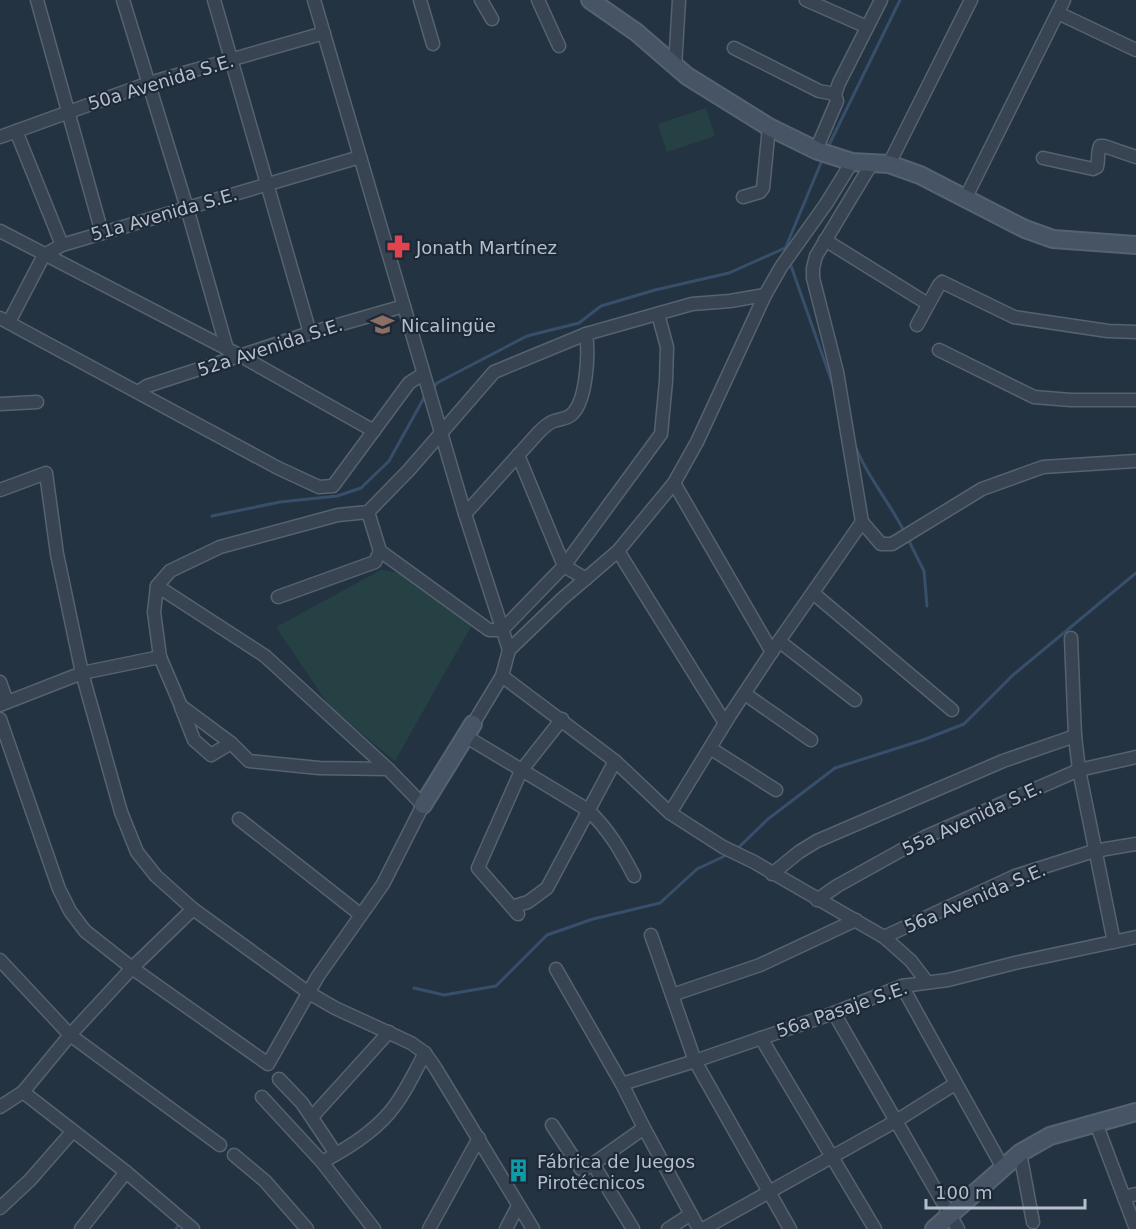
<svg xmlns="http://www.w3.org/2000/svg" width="1136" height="1229" font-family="'DejaVu Sans',sans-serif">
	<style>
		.pitch { fill: #264143 }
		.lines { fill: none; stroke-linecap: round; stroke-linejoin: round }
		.stream { stroke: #374f6a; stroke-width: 3 }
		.street-casing { stroke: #56626f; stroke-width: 15 }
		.secondary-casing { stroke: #56626f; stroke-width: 20 }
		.street { stroke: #394452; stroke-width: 12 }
		.secondary { stroke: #465465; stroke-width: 16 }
		.labels { text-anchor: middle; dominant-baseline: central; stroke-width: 4.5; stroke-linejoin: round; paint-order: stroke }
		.street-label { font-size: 18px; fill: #b5bfcc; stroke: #1d2937 }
		.poi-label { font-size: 18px; fill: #b5bfcc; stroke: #1d2937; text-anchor: start }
	</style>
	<rect width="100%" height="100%" fill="#243342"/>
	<g class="pitch">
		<path d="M706 108 715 136 667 152 658 124Z"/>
		<path d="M381 570 411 575 474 621 395 761 330 707 276 627Z"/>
	</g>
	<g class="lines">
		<g class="stream">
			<path d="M827 149 900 0"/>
			<path d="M785 249 823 158"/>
			<path d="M790 263 834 388"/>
			<path d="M432 389 437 383 527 336 579 323 601 306 655 290 729 273 785 248"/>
			<path d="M854 443C866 475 890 503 905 533"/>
			<path d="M212 516 280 502 337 496 361 488 389 461 425 396"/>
			<path d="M908 539 924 571 927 606"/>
			<path d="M737 849 768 819 835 768 923 740 964 724 1013 675 1136 573"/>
			<path d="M414 988 444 995 496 986 547 935 593 919 660 903 697 869 729 854"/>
			<path d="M176 1229 178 1226"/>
		</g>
		<defs>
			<g id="street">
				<path d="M37 0 102 233"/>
				<path d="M123 0 187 208 227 349"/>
				<path d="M214 0 310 333"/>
				<path d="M314 0 465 514 509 650 502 676 473 724"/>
				<path d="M420 0 433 44"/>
				<path d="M481 0 492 19"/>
				<path d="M538 0 559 46"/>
				<path d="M806 0 867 27"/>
				<path d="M1058 13 1136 50"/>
				<path d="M734 48 819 91 835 94"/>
				<path d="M675 67 679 0"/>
				<path d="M16 131 62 245"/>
				<path d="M0 137 149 83 324 33"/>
				<path d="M816 150 837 101 835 94 839 83 881 0"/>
				<path d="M1043 158 1093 169 1097 167C1099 160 1097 153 1100 146H1104L1136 157"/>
				<path d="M872 163 816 256 813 268V278L837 372 862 522 881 544H892L982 489 1043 467 1136 461"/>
				<path d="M889 164 971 0"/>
				<path d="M743 197 760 192 763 188 769 127"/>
				<path d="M965 199 1064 0"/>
				<path d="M0 231 241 356 374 431"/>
				<path d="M825 240 928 304"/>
				<path d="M0 318 278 468 319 487 333 486 409 383 423 374"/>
				<path d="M9 322 44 255 62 245 360 157"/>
				<path d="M917 325 939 285 942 282 1014 317 1108 331 1136 332"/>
				<path d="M939 350 1034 397 1071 400H1136"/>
				<path d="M138 392 147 386 310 333 404 306"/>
				<path d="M0 404 37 402"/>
				<path d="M518 455 564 566 586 579"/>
				<path d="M674 483 772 652"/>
				<path d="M0 490 46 473 57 554 82 673 121 812 137 852 156 876 193 909 309 993 335 1008 411 1043 425 1053 436 1069 533 1229"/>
				<path d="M368 512 380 551 489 630H502L564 566 661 434 666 381 667 347 658 314"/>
				<path d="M465 514 539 432C543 428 548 423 554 421 560 419 566 419 571 415 587 402 589 353 586 334"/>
				<path d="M618 551 725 723"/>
				<path d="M813 593 952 710"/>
				<path d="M278 597 375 562 380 551"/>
				<path d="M1071 638 1075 736 1079 770 1114 942"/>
				<path d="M779 641 855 700"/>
				<path d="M509 650 562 599 618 551 674 483 697 442 765 295 781 267 826 204 852 162"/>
				<path d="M502 676 615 761 670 813 723 847 754 862 884 937 911 961 927 982"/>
				<path d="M0 682 7 702"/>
				<path d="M745 694 811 740"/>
				<path d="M0 705 82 673 160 657"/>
				<path d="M181 707 194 740 211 755 231 743"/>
				<path d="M0 719 59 889 70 911 85 931 132 968 268 1064 318 976 383 884 423 805 388 769 265 656 157 586"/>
				<path d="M465 736 588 810C609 830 621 851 634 876"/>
				<path d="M710 748 776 790"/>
				<path d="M388 769 319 768 249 761 231 743 181 706 160 657 154 612 157 586 170 571 220 547 338 515 368 512 409 470 494 372 586 334 692 304 730 301 765 295"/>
				<path d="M670 813 730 715 779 641 862 522"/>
				<path d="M239 819 361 915"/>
				<path d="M772 874 799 852 817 841 1003 761 1075 736"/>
				<path d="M817 900 837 886 925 837 1079 770 1136 757"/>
				<path d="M512 907 528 902 547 888 615 761"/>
				<path d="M518 914 478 868 521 771 562 719"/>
				<path d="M651 935 695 1061 790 1229"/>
				<path d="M884 937 1015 876 1094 851 1136 844"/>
				<path d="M0 960 70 1035 220 1145"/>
				<path d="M556 969 622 1084 644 1128 699 1229"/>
				<path d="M902 986 1003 1168"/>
				<path d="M672 995 760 965 856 920"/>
				<path d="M834 1013 958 1229"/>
				<path d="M761 1038 875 1229"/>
				<path d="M279 1079 302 1103 336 1154"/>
				<path d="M622 1084 695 1061 834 1013 902 986 948 980 1015 963 1136 937"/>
				<path d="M23 1092 126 1172 193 1229"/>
				<path d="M262 1097 322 1162 374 1229"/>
				<path d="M0 1107 23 1092 70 1035 132 968 193 909"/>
				<path d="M312 1117 389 1032"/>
				<path d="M1096 1123 1136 1229"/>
				<path d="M552 1125 581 1169H585L593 1164 644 1128"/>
				<path d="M1020 1153 1033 1222"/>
				<path d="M234 1155 265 1181 307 1229"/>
				<path d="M322 1162C346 1149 371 1134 389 1113 404 1096 414 1073 425 1053"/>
				<path d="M593 1164 633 1229"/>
				<path d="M1124 1197 1136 1194"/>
				<path d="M0 1208 30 1180 72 1132"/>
				<path d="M81 1229 126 1172"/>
				<path d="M429 1229 479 1138"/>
				<path d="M506 1229 518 1206"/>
				<path d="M668 1229 691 1214"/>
				<path d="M703 1229 896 1121 955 1084"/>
			</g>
			<g id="secondary">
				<path d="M590 0 636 32 687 76 769 127 818 151 852 162 889 164 920 175 1025 229 1053 239 1136 245"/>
				<path d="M423 805 473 724"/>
				<path d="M934 1229 1020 1153 1050 1136 1136 1112"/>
			</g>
		</defs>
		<use href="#street" class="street-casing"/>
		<use href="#secondary" class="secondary-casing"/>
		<use href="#street" class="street"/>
		<use href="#secondary" class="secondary"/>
	</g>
	<defs>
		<symbol id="pharmacy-bare" viewBox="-9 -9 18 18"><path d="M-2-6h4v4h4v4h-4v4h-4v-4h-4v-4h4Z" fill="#e0444e" stroke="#1d2937" stroke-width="2.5" paint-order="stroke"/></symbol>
		<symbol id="school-bare" viewBox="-9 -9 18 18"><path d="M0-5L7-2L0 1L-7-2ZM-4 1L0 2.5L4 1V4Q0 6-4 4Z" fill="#8d6e63" stroke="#1d2937" stroke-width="2.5" paint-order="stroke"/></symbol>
		<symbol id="building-bare" viewBox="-9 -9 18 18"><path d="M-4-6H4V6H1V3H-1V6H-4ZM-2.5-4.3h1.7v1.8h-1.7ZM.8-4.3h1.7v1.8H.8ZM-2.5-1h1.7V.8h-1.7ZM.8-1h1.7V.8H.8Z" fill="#0f9aa8" stroke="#1d2937" stroke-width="2.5" paint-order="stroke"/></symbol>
	</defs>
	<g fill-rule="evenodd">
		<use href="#pharmacy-bare" x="382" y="230" width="33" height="33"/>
		<use href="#school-bare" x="366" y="308" width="33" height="33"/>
		<use href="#building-bare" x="502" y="1154" width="33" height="33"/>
	</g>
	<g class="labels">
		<g class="street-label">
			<text transform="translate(161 82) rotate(-17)">50a Avenida S.E.</text>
			<text transform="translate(164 214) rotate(-16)">51a Avenida S.E.</text>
			<text transform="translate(270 347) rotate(-18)">52a Avenida S.E.</text>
			<text transform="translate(972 818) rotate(-25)">55a Avenida S.E.</text>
			<text transform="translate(975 898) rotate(-23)">56a Avenida S.E.</text>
			<text transform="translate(842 1009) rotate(-19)">56a Pasaje S.E.</text>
		</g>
		<g class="poi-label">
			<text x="416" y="247">Jonath Martínez</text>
			<text x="401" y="325">Nicalingüe</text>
			<text x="537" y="1161">Fábrica de Juegos<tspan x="537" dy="21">Pirotécnicos</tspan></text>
		</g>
	</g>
	<path d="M926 1199v9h159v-9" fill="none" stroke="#b5bfcc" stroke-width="3"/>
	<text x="935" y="1199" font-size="18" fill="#b5bfcc" stroke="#1d2937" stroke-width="4.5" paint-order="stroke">100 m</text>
</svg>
